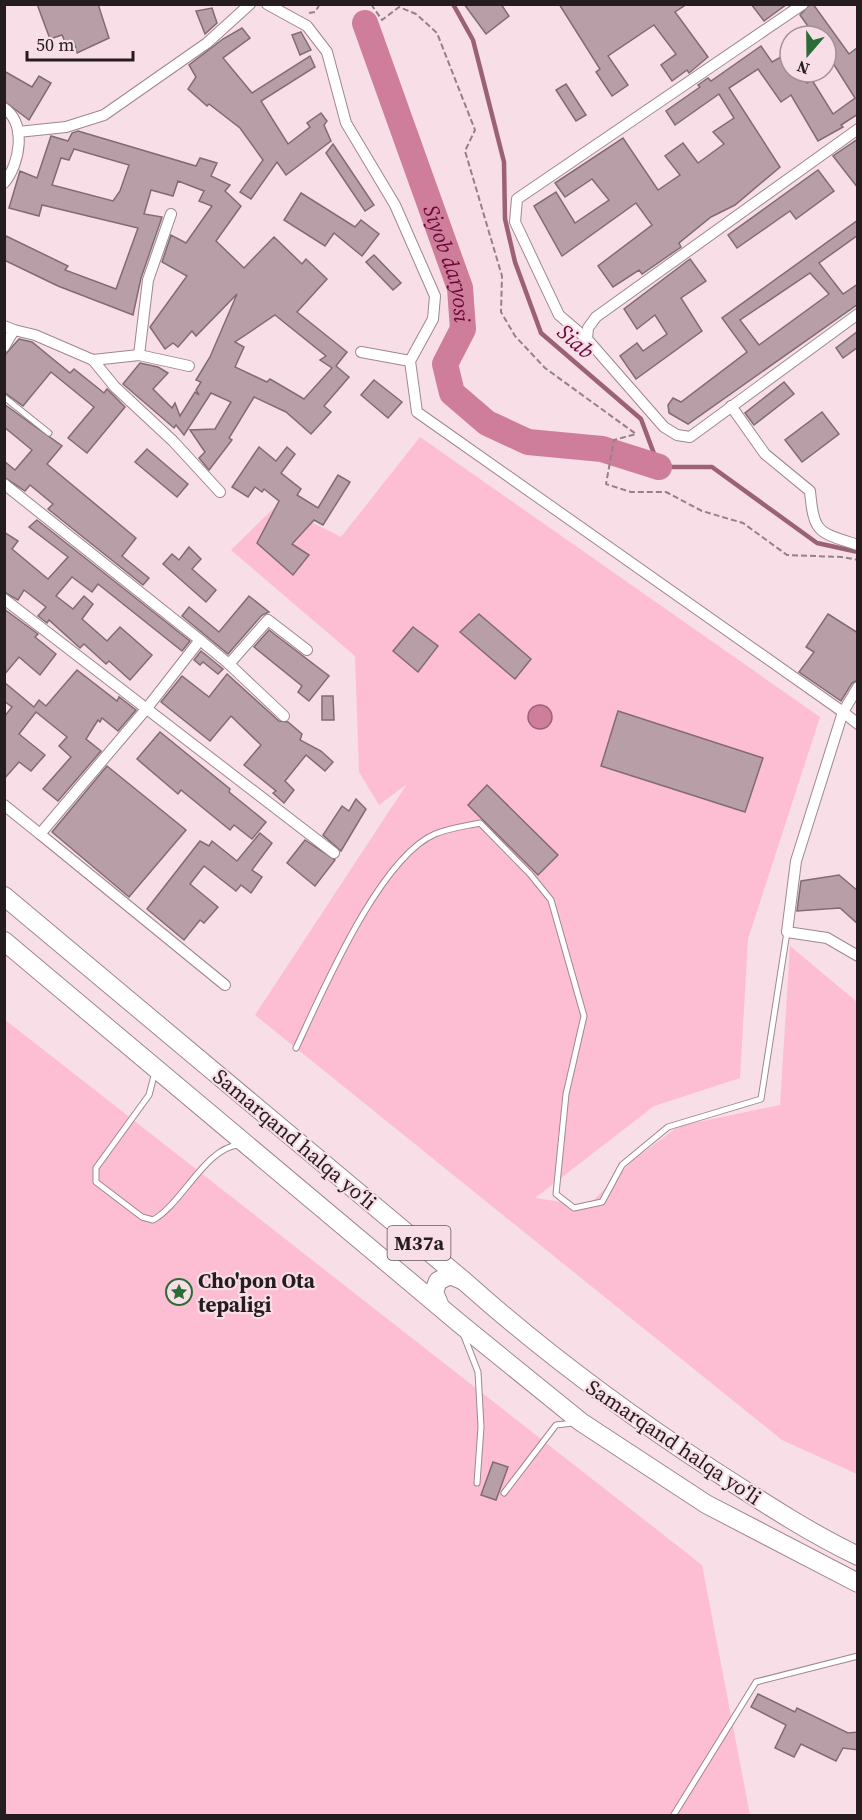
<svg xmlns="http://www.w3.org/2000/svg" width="862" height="1820" font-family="'Source Serif 4',serif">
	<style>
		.green { fill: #fdbdd3 }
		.water { fill: #ce7e9b; stroke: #9b6176; stroke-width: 1.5 }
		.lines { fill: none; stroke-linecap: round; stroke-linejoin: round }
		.stream { stroke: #9b6176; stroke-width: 4.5 }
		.river { stroke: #ce7e9b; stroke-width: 26 }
		.building { fill: #b89fa7; stroke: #826b72; stroke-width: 1.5; fill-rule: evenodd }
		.service-casing { stroke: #9f878f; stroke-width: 7 }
		.minor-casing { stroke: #9f878f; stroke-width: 12 }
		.trunk-casing { stroke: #9f878f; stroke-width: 20 }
		.path { stroke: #948288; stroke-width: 2; stroke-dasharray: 6 3; stroke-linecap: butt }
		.service { stroke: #fff; stroke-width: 5 }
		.minor { stroke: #fff; stroke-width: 10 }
		.trunk { stroke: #fff; stroke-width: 18 }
		.labels { text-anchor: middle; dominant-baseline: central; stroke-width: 4.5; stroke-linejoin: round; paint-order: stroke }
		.shield { fill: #f8dee6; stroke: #64565b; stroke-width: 1.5 }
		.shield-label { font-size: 20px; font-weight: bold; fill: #251c1f }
		.street-label { font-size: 21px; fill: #251c1f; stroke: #f8dee6 }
		.poi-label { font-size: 21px; font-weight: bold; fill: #251c1f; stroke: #f8dee6; text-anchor: start }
		.water-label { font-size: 22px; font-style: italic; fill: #6b083b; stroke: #f8dee6 }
	</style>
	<rect width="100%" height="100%" fill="#f8dee6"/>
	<g class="green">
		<path d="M420 437 820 717 748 939 740 1078 654 1106 535 1198 588 1206 632 1161 679 1126 780 1105 790 946 857 1002V1474L782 1440 255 1015 407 784 379 805 359 772 355 656 231 550 277 505 341 537Z"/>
		<path d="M4 1019 702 1565 750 1815H5Z"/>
	</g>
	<circle class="water" cx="540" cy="717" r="12"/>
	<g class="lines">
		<path class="stream" d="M453 4 473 40 504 162 505 219 515 262 541 333 641 419 659 467H712L817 543 858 552"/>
		<path class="river" id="s1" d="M365 23 460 288 463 329 445 364 452 393 487 423 528 442 602 449 659 467"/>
	</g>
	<g class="building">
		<path d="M37 4H98L109 38 77 53 74 42 66 44 62 35 50 39Z"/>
		<path d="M464 4H501L509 16 486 34Z"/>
		<path d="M559 4H687L675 12 708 57 689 73 687 70 672 81 661 65 676 54 654 25 608 56 628 85 612 96 596 72 600 69Z"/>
		<path d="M751 4H787L764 21Z"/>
		<path d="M810 4H813L849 54 858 47V114L841 125 843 127 818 141 791 95 781 102 758 69 729 88 780 167 735 205 711 217 679 243 681 247 642 274 639 270 613 287 598 266 652 225 636 203 562 256 534 206 556 192 575 223 609 200 592 179 565 197 555 183 623 138 658 190 680 175 665 156 683 143 698 163 724 144 713 132 734 118 719 94 675 125 666 111 700 87 698 85 708 78 711 81 761 46 772 62 790 52V72H799L807 83 812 80 833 114 855 98 826 52V36H815L800 15Z"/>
		<path d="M212 8 217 23 205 34 196 11Z"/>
		<path d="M242 28 250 38 223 58 252 93 310 56 315 67 261 101 288 144 310 127 307 123 321 113 327 121 324 125 331 141 286 175 277 162 251 199 240 192 263 160 240 128 209 104 207 106 188 89 196 77 189 65 223 39Z"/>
		<path d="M301 32 311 50 300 55 292 35Z"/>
		<path d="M4 71 32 87 39 76 51 83 29 120 4 101Z"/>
		<path d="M566 84 586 115 576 121 556 90Z"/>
		<path d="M78 131 196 166 200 158 217 163 211 176 230 185 225 191 241 206 216 241 244 268 274 237 302 264 306 259 327 279 297 312 347 352 336 366 349 377 324 406 331 412 311 434 286 412 254 397 229 438 232 440 209 470 199 458 205 452 190 430 215 429 231 402 211 393 184 435 176 425 174 428 123 384 140 363 158 367 168 373 153 389 172 408 175 403 180 416 195 392 199 395 196 390 201 382 196 380 210 357 237 294 196 336 192 331 178 347 173 343 165 349 150 327 187 276 162 262 171 235 186 243 212 206 199 201 204 191 178 181 173 196 151 190 144 214 162 217 141 278 133 315 58 286 4 260V235L68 266 65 270 116 289 138 228 42 205 39 216 9 208 20 171 37 178 51 136 68 141 72 133ZM74 149 129 165 120 191 113 201 52 185 61 158 69 160ZM275 315 326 356 320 360 332 368 304 399 270 379 267 382 235 367 244 347 235 342Z"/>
		<path d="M858 139V188L833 156Z"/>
		<path d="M333 144 374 205 365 211 326 153Z"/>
		<path d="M818 170 834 191 796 219 790 211 737 248 728 235Z"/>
		<path d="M301 193 355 227 361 220 379 234 362 256 334 233 325 246 284 220Z"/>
		<path d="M858 220V235L819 263 843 294 858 284V304L688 424 669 413 668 405 673 398 681 402 747 352 722 318ZM810 273 829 294 759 345 740 320Z"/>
		<path d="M374 255 401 283 393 290 366 262Z"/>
		<path d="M690 259 706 281 681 298 702 331 636 379 620 356 637 343 643 351 667 334 655 315 637 329 624 309Z"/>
		<path d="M858 331V347L843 358 836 348Z"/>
		<path d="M19 339 32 342 70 373 74 369 104 393 107 389 125 407 87 453 68 438 94 407 51 372 23 406 4 392V356Z"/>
		<path d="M374 380 402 402 388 418 361 395Z"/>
		<path d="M784 382 794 394 754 425 745 413Z"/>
		<path d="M4 404 62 446 47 464 136 538 122 556 149 578 143 585 48 509 53 504 30 485 25 491 4 477V461L15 470 32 450 4 427Z"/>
		<path d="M822 412 839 434 802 462 785 440Z"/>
		<path d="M259 447 276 461 287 447 295 454 281 473 301 489 297 495 318 508 338 475 350 482 323 525 314 520 292 544 309 555 293 575 257 543 279 501 264 489 262 492 255 487 248 497 232 487Z"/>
		<path d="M147 449 188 484 177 497 135 462Z"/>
		<path d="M37 520 190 641 182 651 98 584 92 592 72 577 56 596 73 609 84 596 93 604 82 619 107 641 120 627 152 655 130 680 109 661 106 664 84 644 80 648 49 620 47 623 38 616 46 607 24 590 18 600 4 592V532L18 541 12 549 48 579 68 557 29 527Z"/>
		<path d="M189 547 201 559 192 569 216 590 206 602 163 564 172 554 179 560Z"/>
		<path d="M249 596 269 612 262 615 228 654 182 616 189 607 219 632Z"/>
		<path d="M4 609 38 634 35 637 56 654 40 675 19 657 4 675Z"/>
		<path d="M479 614 531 659 515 679 460 632Z"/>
		<path d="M828 614 858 633V680L852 683 841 701 799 672 814 652 806 647Z"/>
		<path d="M413 627 438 646 418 672 393 651Z"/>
		<path d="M269 630 329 676 309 701 298 692 302 686 254 647Z"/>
		<path d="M201 651 223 669 218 674 203 662 200 665 194 660Z"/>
		<path d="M77 670 117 701 119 697 136 710 118 731 102 718 100 722 98 720 86 739 101 751 58 801 43 789 71 757 59 746 67 737 36 712 19 734 45 755 31 771 19 762 4 779V717L12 707 4 701V682L34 707 39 700 46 706Z"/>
		<path d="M227 674 279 721 288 722 302 734 300 740 321 751 333 762 325 771 306 755 285 781 294 790 284 803 273 793 276 791 244 765 261 745 231 716 210 741 161 702 182 676 209 697Z"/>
		<path d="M322 696H333L334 720H322Z"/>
		<path d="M618 711 763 758 745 812 601 766Z"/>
		<path d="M160 732 230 789 229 792 266 822 252 839 234 825 230 830 181 790 178 794 137 759Z"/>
		<path d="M107 766 186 830 129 897 52 832Z"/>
		<path d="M487 785 558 855 538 875 468 805Z"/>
		<path d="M356 799 366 809 341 851 323 835 342 806 349 811Z"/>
		<path d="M260 833 272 843 252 870 262 877 251 893 241 885 236 891 204 866 190 884 218 907 204 923 200 920 184 940 147 909 200 841 209 846 212 841 237 861Z"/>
		<path d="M305 840 335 860 315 886 287 863Z"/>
		<path d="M839 875 858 891V924L840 908 797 911 801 881Z"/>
		<path d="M493 1462 508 1467 496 1500 481 1495Z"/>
		<path d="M758 1694 795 1712 797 1708 848 1733 858 1732V1750L843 1748 836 1761 801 1744 794 1757 775 1748 786 1725 751 1707Z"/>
	</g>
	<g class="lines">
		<defs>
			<g id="service">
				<path d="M4 397 49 433"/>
				<path d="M296 1048C322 993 379 858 435 834 449 828 466 826 480 823L530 874 551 900 584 1016 566 1094 556 1194 574 1208 602 1202 622 1165 668 1127 761 1099 787 932"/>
				<path d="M155 1072 149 1095 96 1168V1182L142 1217 153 1220C182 1204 206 1147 239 1145"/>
				<path d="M464 1336 478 1372 481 1427 477 1483"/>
				<path d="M504 1493 556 1425 573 1423"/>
				<path d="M673 1816 756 1682 858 1656"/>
			</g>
			<g id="minor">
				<path d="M267 4 307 26 327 52 346 123 395 205 435 296 433 319 410 361 417 412 843 712 796 861 787 932 827 938 858 956"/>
				<path d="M4 108C27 124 20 164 4 183"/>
				<path d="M858 129 596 317 588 328 587 339 664 427 677 435 690 437 858 314"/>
				<path d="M18 132 66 127 104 115 207 43 250 4"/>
				<path d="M4 326 14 330 4 347"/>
				<path d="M14 330 35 335 93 360 139 355 189 366"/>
				<path d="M587 339 559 315 515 222 517 199 803 4"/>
				<path d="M361 352 410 361"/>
				<path d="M139 355 148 280 171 214"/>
				<path d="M93 360 115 387 173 441 220 492"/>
				<path d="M731 406 765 454 810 491C814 534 818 532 858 545"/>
				<path d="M4 484 200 640 147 708 40 834 4 805"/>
				<path d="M4 599 334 853"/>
				<path d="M200 640 229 664 268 620 307 650"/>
				<path d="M229 664 284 716"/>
				<path d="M858 687 843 712 858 724"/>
				<path d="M40 834 225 985"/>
			</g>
			<g id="trunk">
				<path d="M4 896 464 1281C541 1350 623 1411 710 1468 758 1499 806 1531 858 1556"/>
				<path d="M4 941 459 1323 581 1422 706 1504 858 1583"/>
				<path d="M439 1304 434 1292 438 1281 450 1275 462 1280"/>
			</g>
		</defs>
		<use href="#service" class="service-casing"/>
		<use href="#minor" class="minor-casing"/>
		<use href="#trunk" class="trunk-casing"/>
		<g class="path">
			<path d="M371 4 382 20 399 7 416 14 437 33 475 130 465 151 502 276 501 312 515 336 545 368 636 434 614 440 606 484 631 492H666L702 511 743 523 787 555 842 557 858 560"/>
			<path d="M309 13 315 12 320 4"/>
		</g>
		<use href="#service" class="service"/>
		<use href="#minor" class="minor"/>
		<use href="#trunk" class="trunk"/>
	</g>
	<defs>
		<symbol id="sight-ring" viewBox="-11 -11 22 22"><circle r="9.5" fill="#f8dee6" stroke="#2a6c36" stroke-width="1.5"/><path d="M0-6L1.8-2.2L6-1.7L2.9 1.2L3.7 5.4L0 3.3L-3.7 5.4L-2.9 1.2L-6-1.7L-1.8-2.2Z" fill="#2a6c36"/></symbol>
	</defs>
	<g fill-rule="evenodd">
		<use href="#sight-ring" x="164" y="1277" width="30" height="30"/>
	</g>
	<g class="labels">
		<rect class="shield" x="387.5" y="1226" width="63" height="34" rx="4.5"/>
		<g class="shield-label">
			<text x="419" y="1243">M37a</text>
		</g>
		<g class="street-label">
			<text transform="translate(295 1139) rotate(40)">Samarqand halqa yoʻli</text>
			<text transform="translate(674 1442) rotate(34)">Samarqand halqa yoʻli</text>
		</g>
		<g class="poi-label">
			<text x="198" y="1280">Cho'pon Ota<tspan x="198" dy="24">tepaligi</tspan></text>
		</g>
		<g class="water-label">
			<text stroke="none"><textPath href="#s1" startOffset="255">Siyob daryosi</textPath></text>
			<text transform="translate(576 341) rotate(41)">Siab</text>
		</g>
	</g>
	<rect width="862" height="1820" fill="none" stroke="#251c1f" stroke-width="12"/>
	<g transform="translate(808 54) rotate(200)"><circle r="28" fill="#f8dee6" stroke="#a49096" stroke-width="1.5"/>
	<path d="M0-4.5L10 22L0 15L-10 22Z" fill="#2a6c36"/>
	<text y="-9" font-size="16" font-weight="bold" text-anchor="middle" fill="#251c1f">N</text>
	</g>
	<path d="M27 51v9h106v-9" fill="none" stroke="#251c1f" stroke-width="3"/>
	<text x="36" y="51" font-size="18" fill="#251c1f" stroke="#f8dee6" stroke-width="4.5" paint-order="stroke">50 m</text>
</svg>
